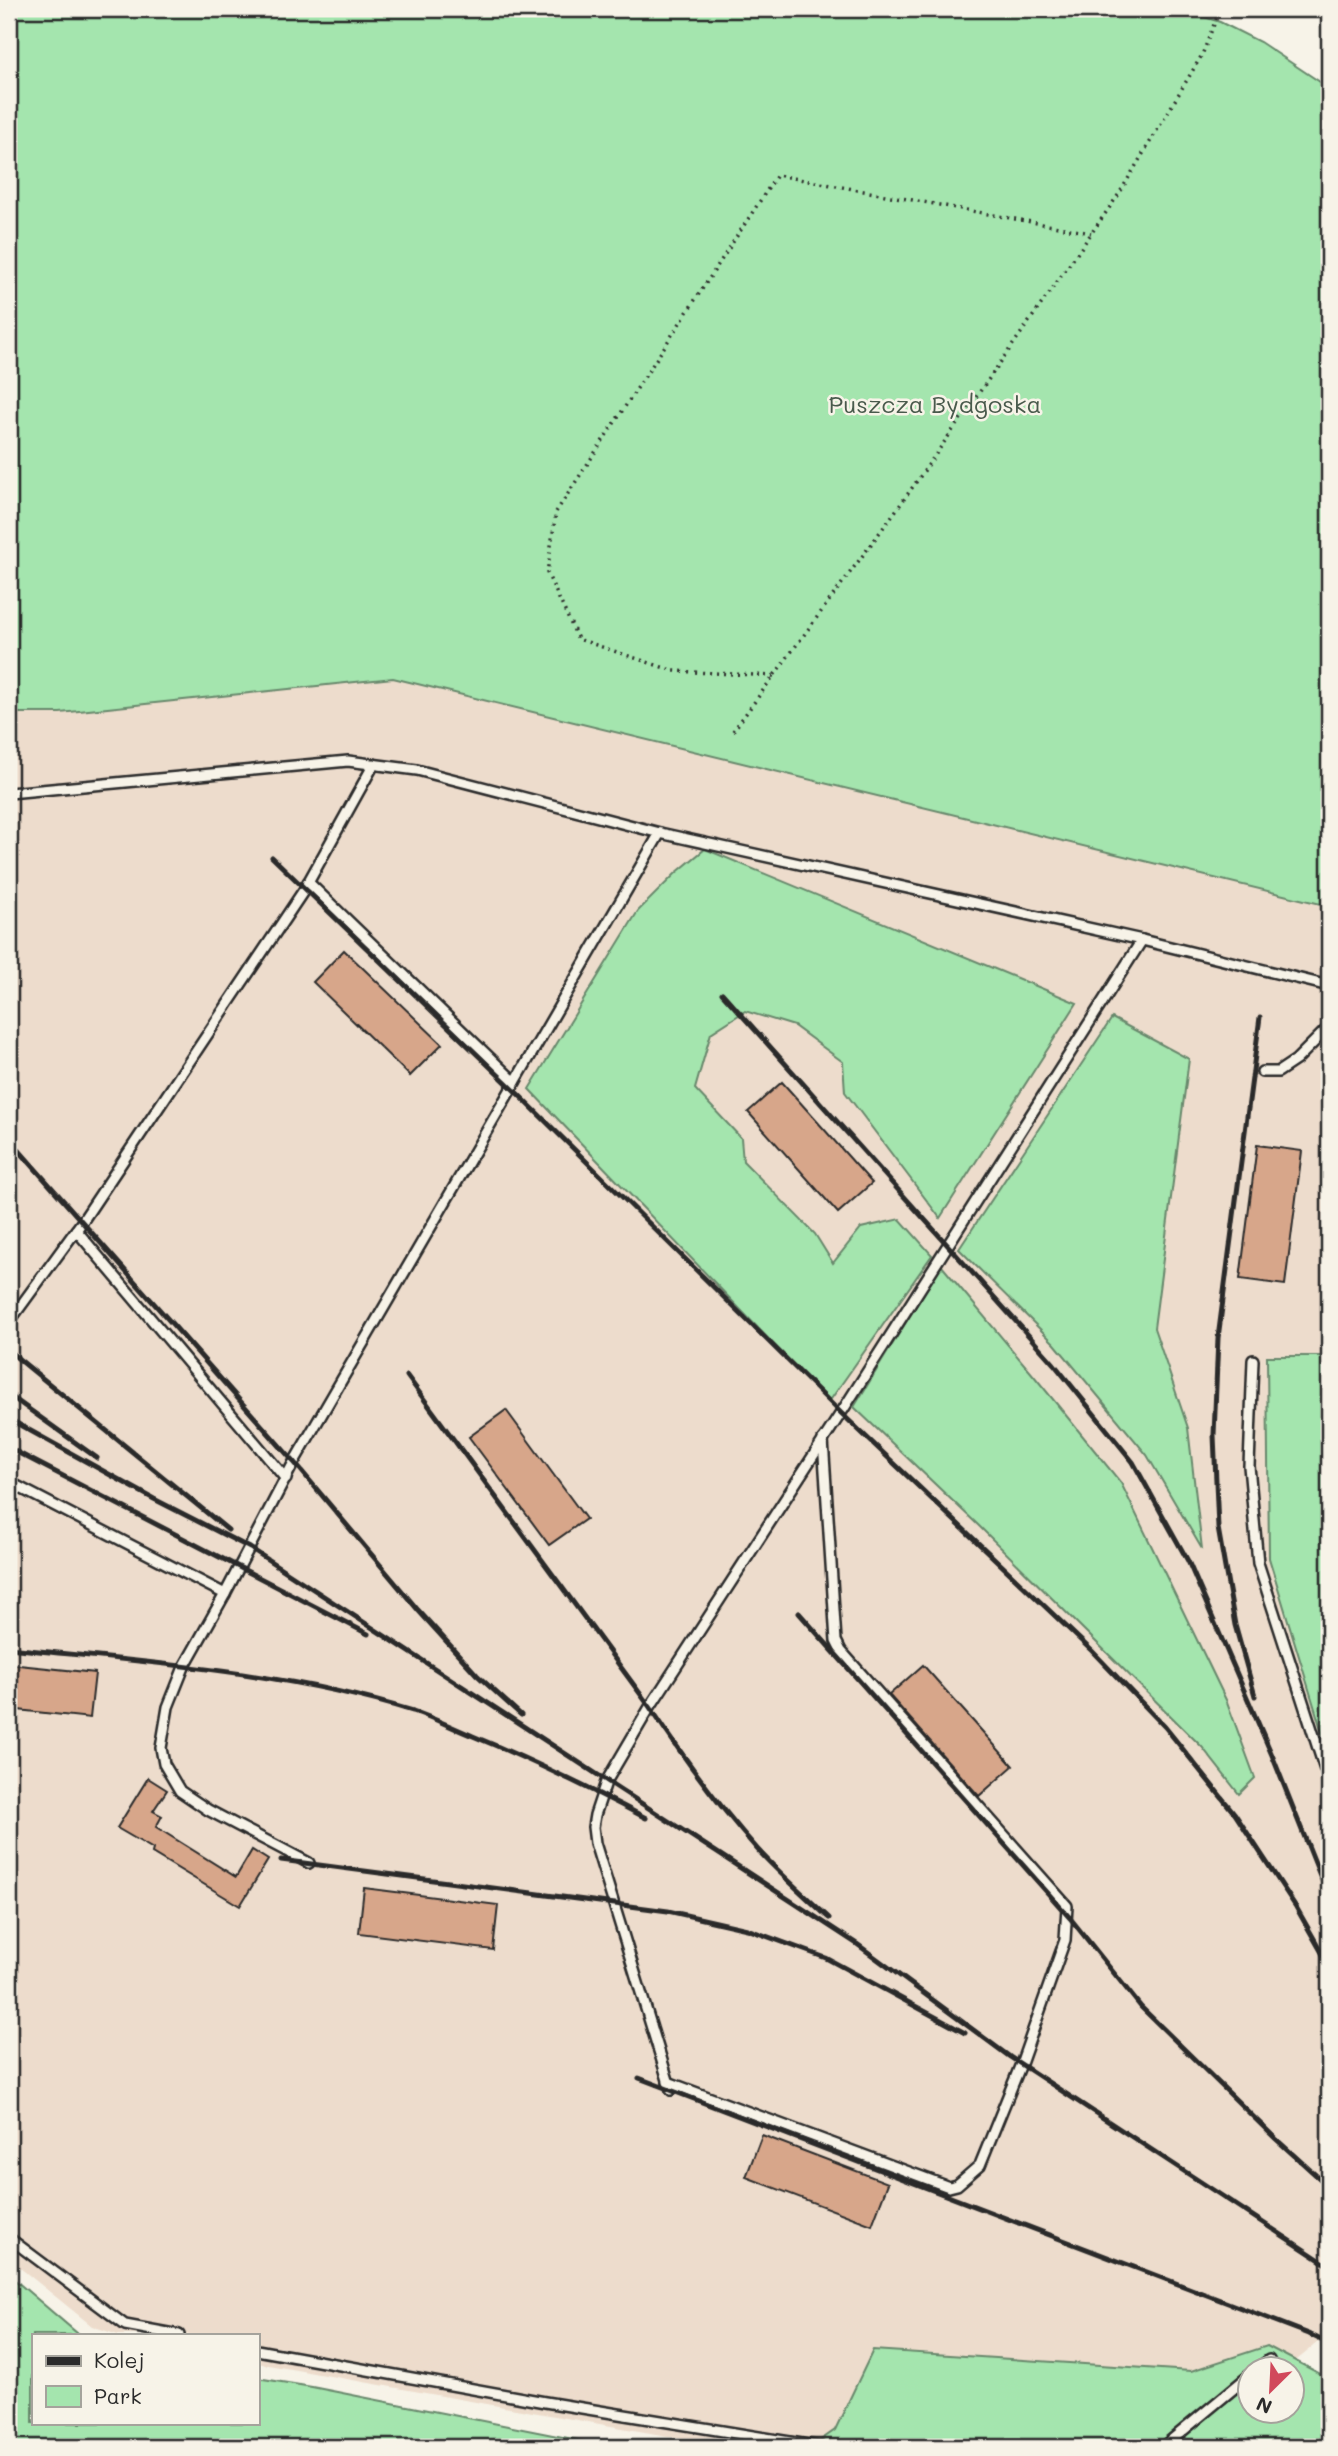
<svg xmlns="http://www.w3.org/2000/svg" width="1338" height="2456" font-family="Mali,sans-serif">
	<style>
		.built { fill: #eddccc }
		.green { fill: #a4e5ae; stroke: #68886c; stroke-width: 2; fill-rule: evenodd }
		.building { fill: #d7a68a; stroke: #2b2b2b; stroke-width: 2 }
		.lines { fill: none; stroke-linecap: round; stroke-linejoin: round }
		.service-casing { stroke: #2b2b2b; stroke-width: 14 }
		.path { stroke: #2b2b2b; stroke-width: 3.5; stroke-dasharray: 2 5; stroke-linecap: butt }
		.service { stroke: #f7f3e8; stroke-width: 9 }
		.rail { stroke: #2b2b2b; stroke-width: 5 }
		.labels { text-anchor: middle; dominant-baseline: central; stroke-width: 5; stroke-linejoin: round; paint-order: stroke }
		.park-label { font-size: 24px; fill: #495a4c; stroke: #f7f3e8 }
	</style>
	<rect width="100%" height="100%" fill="#f7f3e8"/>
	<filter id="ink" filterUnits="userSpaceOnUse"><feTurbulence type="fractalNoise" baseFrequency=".0143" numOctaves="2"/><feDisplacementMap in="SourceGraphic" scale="14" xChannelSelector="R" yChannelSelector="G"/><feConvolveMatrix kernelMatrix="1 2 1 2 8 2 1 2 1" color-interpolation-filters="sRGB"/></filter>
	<g filter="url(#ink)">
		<path class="built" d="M393 678 1329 906V2334L1287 2368H1250L1186 2447H729L257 2363V2335H118L92 2326 9 2259V713H60Z"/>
		<g class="green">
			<path d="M9 9H1179L1220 22 1260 42 1329 88V906L393 678 60 713H9Z"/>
			<path d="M705 849 1077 1003 940 1218 845 1092 843 1062 794 1026 745 1011 711 1033 695 1089 741 1138 743 1161 815 1234 833 1263 861 1228 900 1219 932 1255 829 1402 529 1089 638 911 676 873Z"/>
			<path d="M1112 1018 1189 1059 1154 1328 1188 1428 1202 1549 1147 1455 1055 1344 959 1249Z"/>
			<path d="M941 1265 1034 1376 1121 1483 1227 1702 1255 1778 1239 1794 1202 1747 978 1525 854 1407Z"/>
			<path d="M1267 1356H1329V1755L1269 1558Z"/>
			<path d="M9 2275 77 2333 83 2335H33V2423H257V2378L312 2387 613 2447H9Z"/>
			<path d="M1267 2346 1326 2377 1329 2375V2447H811L835 2430 873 2350 1191 2371ZM1250 2368H1292V2410H1250Z"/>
		</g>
		<g class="building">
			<path d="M344 950 442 1044 410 1076 313 982Z"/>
			<path d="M782 1082 872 1183 838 1213 748 1112Z"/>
			<path d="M1257 1145 1302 1151 1285 1285 1240 1279Z"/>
			<path d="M506 1410 586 1519 549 1545 469 1437Z"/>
			<path d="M9 1664 95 1673 90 1718 9 1709Z"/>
			<path d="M923 1665 1013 1766 979 1796 889 1695Z"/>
			<path d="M148 1778 167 1790 153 1811 162 1816 156 1827 236 1877 252 1850 268 1860 240 1906 152 1853 153 1849 117 1828Z"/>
			<path d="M364 1888 498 1905 493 1950 359 1933Z"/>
			<path d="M762 2135 888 2183 872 2225 746 2177Z"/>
		</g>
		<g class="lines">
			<defs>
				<g id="service">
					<path d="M9 793 348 761 417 770 660 833 1142 940 1329 986"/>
					<path d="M308 882 515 1082"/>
					<path d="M1262 1072H1278L1296 1060 1329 1027"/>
					<path d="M76 1230 286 1479"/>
					<path d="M9 1322 82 1222 304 890 374 764"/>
					<path d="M1253 1360 1249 1466 1258 1563 1329 1782"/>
					<path d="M9 1482 225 1594"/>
					<path d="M309 1863 208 1810 180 1791 164 1764 161 1748 168 1707 184 1667 225 1594 294 1462 660 833"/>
					<path d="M668 2082 949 2187 957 2185 980 2165 1021 2064 1065 1940 1067 1906 841 1651 836 1641 823 1440"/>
					<path d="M671 2090 595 1843 593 1827 595 1815 606 1782 650 1707 841 1413 1142 940"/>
					<path d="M9 2238 125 2325 179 2335"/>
					<path d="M257 2350 545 2402 821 2447"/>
					<path d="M1259 2368 1269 2360"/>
					<path d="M1163 2447 1250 2375"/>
				</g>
			</defs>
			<use href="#service" class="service-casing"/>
			<g class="path">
				<path d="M774 676 674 671 578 639 547 573 556 512 777 175 1091 233"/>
				<path d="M733 731 900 505 1119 194 1202 55 1220 9"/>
			</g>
			<use href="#service" class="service"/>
			<g class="rail">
				<path d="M272 857 512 1088 841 1413 1092 1651 1165 1727 1235 1814 1296 1907 1329 1965"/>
				<path d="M722 993 1054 1364 1133 1462 1188 1561 1272 1755 1329 1898"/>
				<path d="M9 1139 294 1462 418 1610 477 1675 521 1715"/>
				<path d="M9 1351 228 1530"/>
				<path d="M407 1376 650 1707C683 1757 718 1805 758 1850 780 1874 805 1896 829 1918"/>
				<path d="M9 1395 97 1458"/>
				<path d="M9 1419 154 1499 250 1548 857 1944 1010 2057 1329 2266"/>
				<path d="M9 1448 368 1634"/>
				<path d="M799 1613 1070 1918 1141 2007 1276 2139 1329 2187"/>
				<path d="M9 1648C144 1662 283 1671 413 1711 434 1718 453 1728 473 1736 531 1760 589 1788 646 1818"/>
				<path d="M1255 1696 1235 1625 1218 1528 1214 1435 1218 1338 1260 1017"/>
				<path d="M281 1860 668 1911 747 1929 826 1958 965 2033"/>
				<path d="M639 2078 1309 2334 1329 2344"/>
			</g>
		</g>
	</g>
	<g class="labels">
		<g class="park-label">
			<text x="935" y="403">Puszcza Bydgoska</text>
		</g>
	</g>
	<rect width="1338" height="2456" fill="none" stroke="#f7f3e8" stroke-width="35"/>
	<rect x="18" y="18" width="1303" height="2421" fill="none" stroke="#2b2b2b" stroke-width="2.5" filter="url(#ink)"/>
	<rect x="32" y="2334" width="228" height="91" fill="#f7f3e8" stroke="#a5a39c" stroke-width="2"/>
	<rect x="46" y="2356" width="35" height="10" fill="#2b2b2b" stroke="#a5a39c" stroke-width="2"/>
	<text x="94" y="2368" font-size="21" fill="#2b2b2b">Kolej</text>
	<rect x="46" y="2386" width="35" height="21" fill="#a4e5ae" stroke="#a5a39c" stroke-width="2"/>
	<text x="94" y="2404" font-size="21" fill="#2b2b2b">Park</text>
	<g transform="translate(1271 2390) rotate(204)"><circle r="33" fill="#f7f3e8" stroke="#a5a39c" stroke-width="2"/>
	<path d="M0-5L12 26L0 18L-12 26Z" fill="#d1495b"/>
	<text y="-10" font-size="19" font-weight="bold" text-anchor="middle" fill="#2b2b2b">N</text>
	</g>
</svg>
